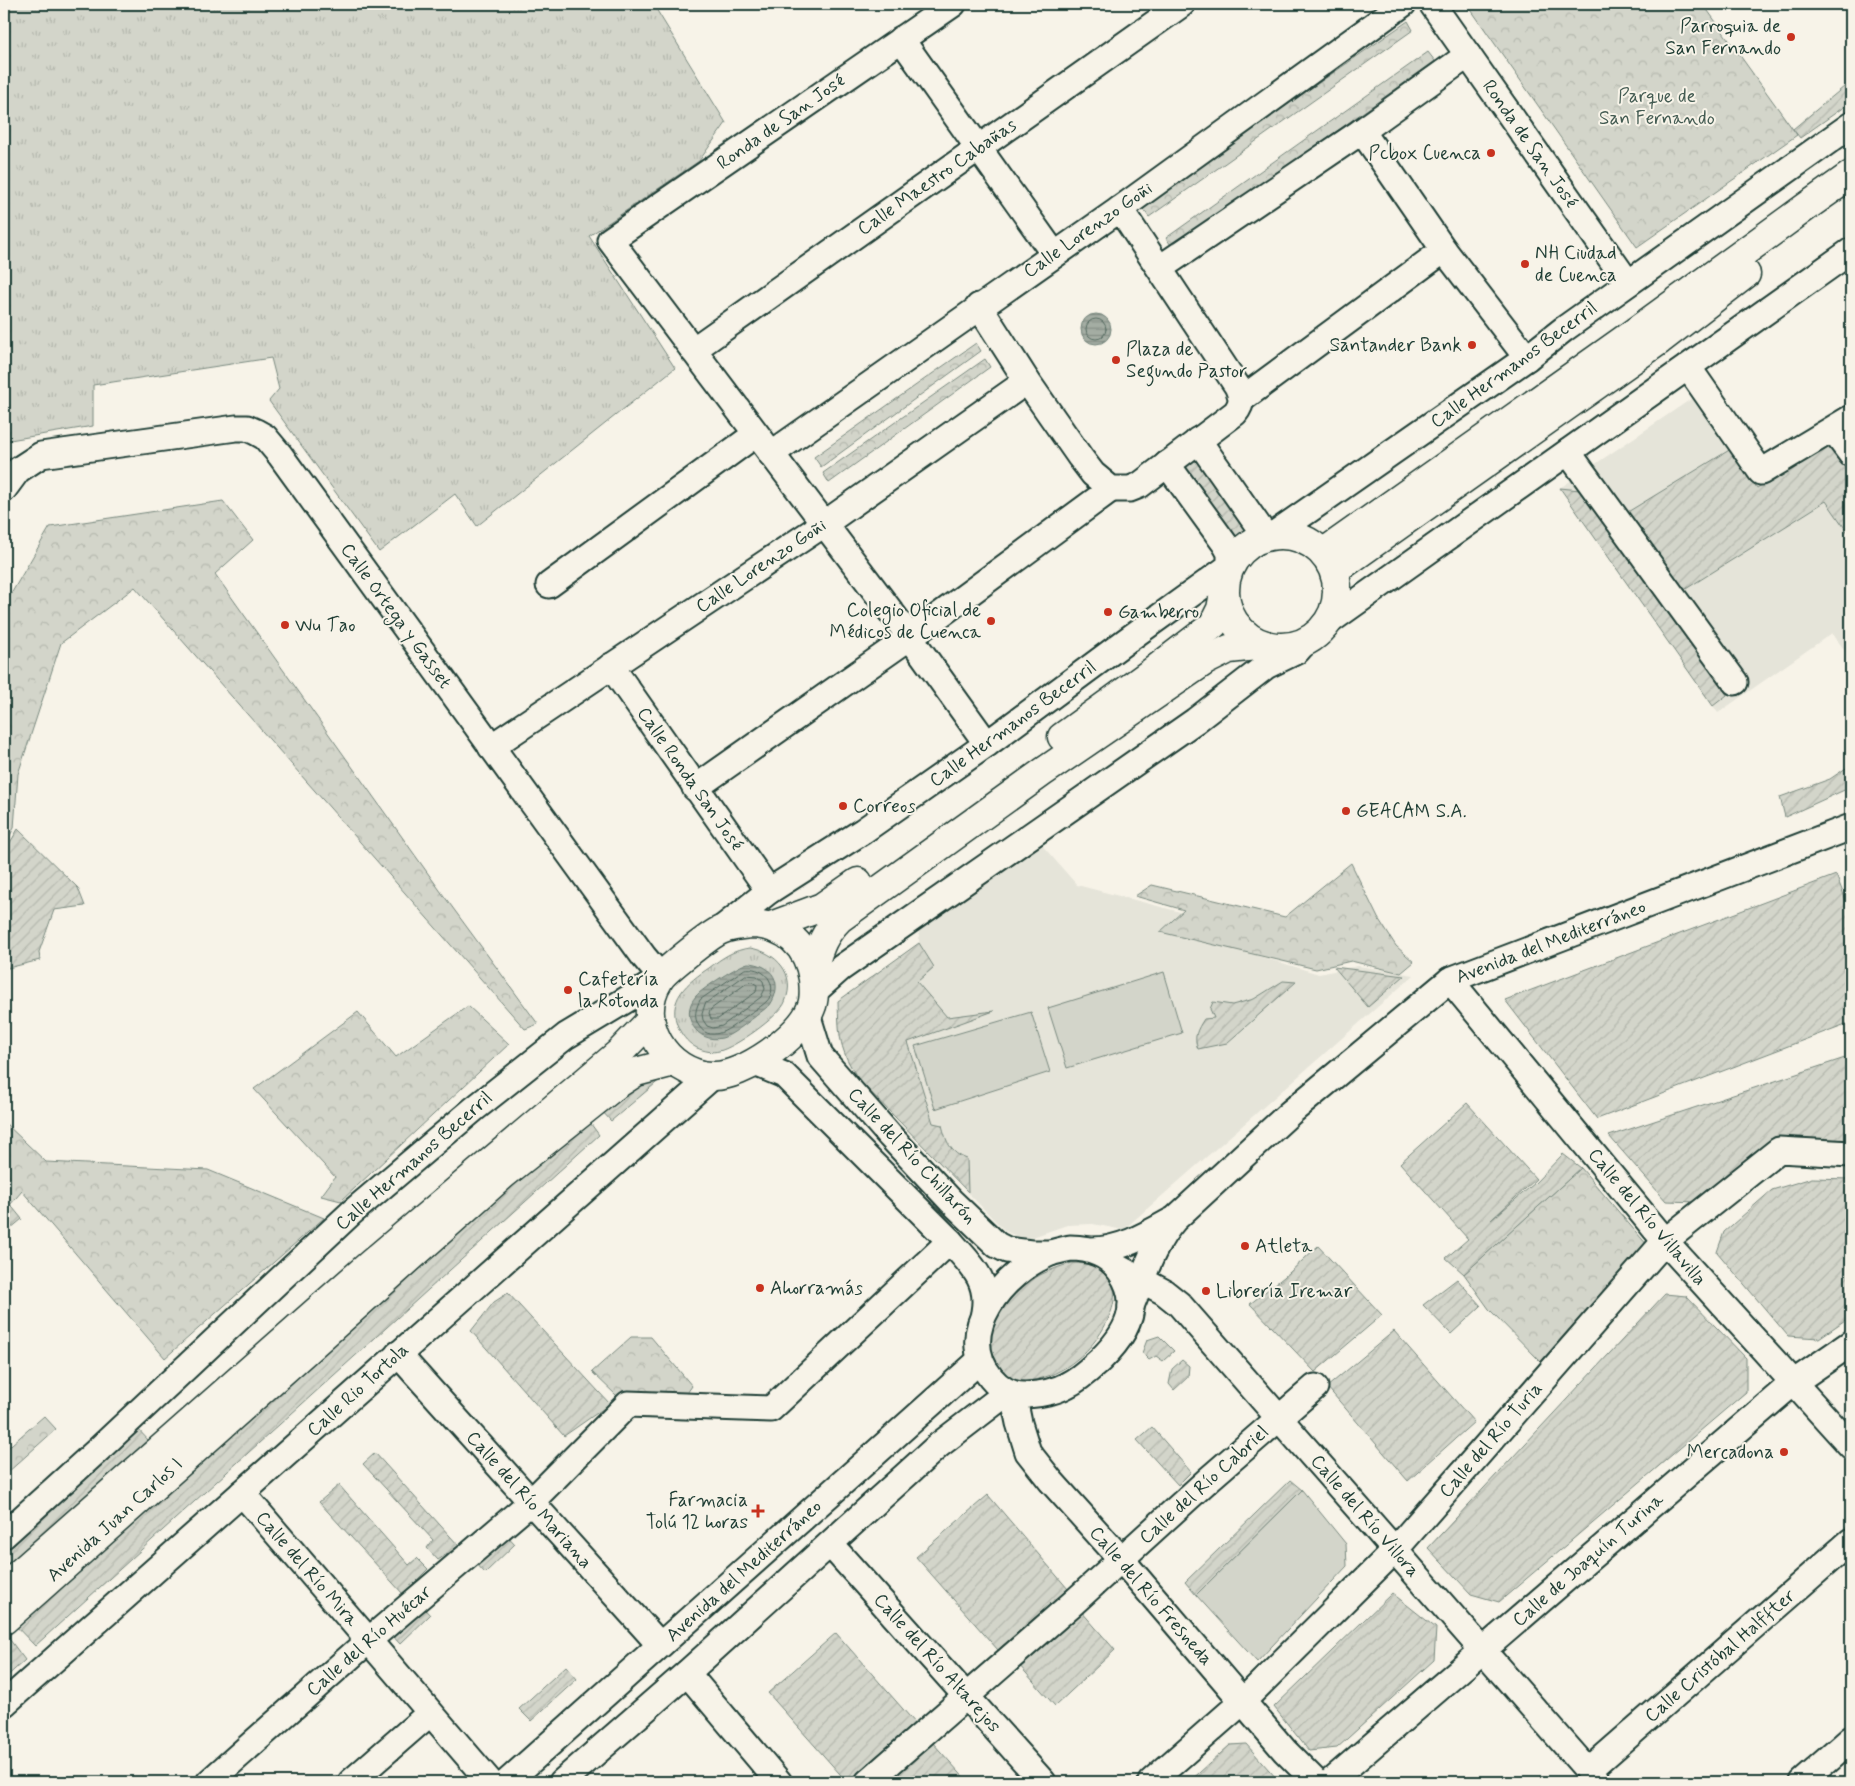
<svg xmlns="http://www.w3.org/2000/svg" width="1855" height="1786" font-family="Mynerve,sans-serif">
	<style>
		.built { fill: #e5e4d9 }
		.grass { fill: url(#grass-tufts); stroke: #79897f }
		.forest { fill: url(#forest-crowns); stroke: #79897f }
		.garden { fill: url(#garden-furrows); stroke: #79897f }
		.pitch { fill: #d3d5ca; stroke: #79897f }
		.water { fill: url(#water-rules); stroke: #6f8077 }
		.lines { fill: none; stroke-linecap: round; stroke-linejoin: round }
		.shore { stroke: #546a60; stroke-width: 1 }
		.minor-casing { stroke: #1f3d34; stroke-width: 29 }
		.major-casing { stroke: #1f3d34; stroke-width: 31 }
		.minor { stroke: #f7f3e8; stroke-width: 25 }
		.major { stroke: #f7f3e8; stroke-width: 28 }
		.poi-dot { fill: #c8321e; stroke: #f7f3e8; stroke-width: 2 }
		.labels { text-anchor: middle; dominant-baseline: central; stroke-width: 4; stroke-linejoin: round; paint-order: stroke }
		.poi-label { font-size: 19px; fill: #1f3d34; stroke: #f7f3e8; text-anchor: start }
		.park-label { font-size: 19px; fill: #435b52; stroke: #f7f3e8 }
		.street-label { font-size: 19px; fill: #1f3d34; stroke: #f7f3e8 }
	</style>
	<defs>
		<pattern id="grass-tufts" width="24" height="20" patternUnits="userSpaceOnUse" patternTransform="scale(1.25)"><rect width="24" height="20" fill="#d3d5ca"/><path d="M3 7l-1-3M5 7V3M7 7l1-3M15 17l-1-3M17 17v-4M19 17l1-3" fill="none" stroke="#b5b8ae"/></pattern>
		<pattern id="forest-crowns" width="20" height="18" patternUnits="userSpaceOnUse" patternTransform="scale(1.25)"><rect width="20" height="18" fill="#d3d5ca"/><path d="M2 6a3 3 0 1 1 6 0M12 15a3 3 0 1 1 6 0" fill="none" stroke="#b5b8ae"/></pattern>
		<pattern id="garden-furrows" width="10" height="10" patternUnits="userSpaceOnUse" patternTransform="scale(1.25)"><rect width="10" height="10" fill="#d3d5ca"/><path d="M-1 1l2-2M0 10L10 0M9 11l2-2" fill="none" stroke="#b5b8ae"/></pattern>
		<pattern id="water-rules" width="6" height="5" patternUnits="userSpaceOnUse" patternTransform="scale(1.25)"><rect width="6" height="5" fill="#a4ada3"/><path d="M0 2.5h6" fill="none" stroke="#858e86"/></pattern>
	</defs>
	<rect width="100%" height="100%" fill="#f7f3e8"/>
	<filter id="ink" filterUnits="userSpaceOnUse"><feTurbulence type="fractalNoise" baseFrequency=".02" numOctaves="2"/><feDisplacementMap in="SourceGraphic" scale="10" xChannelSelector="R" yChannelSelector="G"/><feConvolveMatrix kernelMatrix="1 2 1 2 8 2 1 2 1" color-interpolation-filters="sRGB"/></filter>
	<g filter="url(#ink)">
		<g class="built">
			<path d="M1694 397 1757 488 1832 439 1851 465V659L1832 633 1718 713 1650 614 1560 488Z"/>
			<path d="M1040 843 1077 885 1184 913 1229 947 1319 974 1358 966 1414 975 1123 1230 1093 1224 1067 1225 1024 1240 1005 1231 859 1080 847 1062 839 1037 838 1001 919 943V930Z"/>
		</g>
		<g class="grass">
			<path d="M4 4H653L726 123 699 161 589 236 675 368 477 526 455 494 379 552 269 401 279 389 271 358 93 385V426L4 441Z"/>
			<path d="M750 948C776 952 797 974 785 1002 780 1016 734 1048 719 1051 712 1053 704 1051 697 1048 689 1044 683 1037 679 1029 665 1000 688 982 709 968 722 958 733 950 750 948Z"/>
		</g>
		<g class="forest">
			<path d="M1467 4H1703L1797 135 1637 247Z"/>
			<path d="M1408 21 1413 30 1149 217 1141 206Z"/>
			<path d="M1428 52 1435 61 1173 248 1166 238Z"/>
			<path d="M976 343 981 351 821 467 814 457Z"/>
			<path d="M985 359 990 367 829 483 823 473Z"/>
			<path d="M223 501 253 540 215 574 444 896 538 1024 525 1029 135 587 61 643 18 774 14 828 4 847V606L50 527Z"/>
			<path d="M1351 863 1378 918 1396 946 1414 962 1401 973 1351 961 1316 969 1160 932 1184 910 1135 896 1152 885 1285 917Z"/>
			<path d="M468 1006 509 1044 341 1201 321 1196 335 1177 254 1089 358 1012 396 1057Z"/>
			<path d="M4 1122 46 1162 208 1170 324 1218 165 1358 22 1191 10 1205 4 1196Z"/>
			<path d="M1581 1168 1648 1246 1541 1362 1489 1309 1464 1274Z"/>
			<path d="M631 1337H651L692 1386 685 1396H617L592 1372Z"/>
			<path d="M44 1416 56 1429 7 1473 4 1451Z"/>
		</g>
		<g class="garden">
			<path d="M1850 82 1851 102 1800 138 1793 129Z"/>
			<path d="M1832 439 1851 466V537L1826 501 1681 592 1626 513 1731 449 1757 488Z"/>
			<path d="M1189 456 1205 466 1250 527 1245 539 1238 541 1228 533 1181 463Z"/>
			<path d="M1560 488 1590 491 1727 695 1713 706Z"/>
			<path d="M1846 768 1851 773V787L1785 817 1780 797 1830 779Z"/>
			<path d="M18 829 78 888 85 906 54 910 39 952 40 960 4 969V853Z"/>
			<path d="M1836 875 1851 913V1022L1597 1119 1505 1000Z"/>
			<path d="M919 943 934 967 917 982 947 1017 994 1011 908 1042 933 1123 942 1125C946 1141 950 1153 967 1159L968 1192 859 1080C839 1049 839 1037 838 1001Z"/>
			<path d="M1334 967 1404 976 1368 1007Z"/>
			<path d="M1283 981 1296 982 1227 1043 1198 1049C1193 1037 1197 1030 1204 1019L1214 1018 1210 1009 1213 1002 1232 1005 1254 999Z"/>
			<path d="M1851 1056V1140L1790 1138 1699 1202 1666 1201 1609 1136Z"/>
			<path d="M662 1078 611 1121 601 1110 630 1085Z"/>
			<path d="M1467 1103 1536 1179 1491 1220 1535 1183 1563 1154 1581 1168 1464 1274 1446 1258 1468 1239 1400 1163Z"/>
			<path d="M588 1120 599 1135 35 1646 11 1621Z"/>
			<path d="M1812 1178 1851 1179V1316L1819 1338 1788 1336 1717 1252 1724 1232 1772 1190Z"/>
			<path d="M4 1197 22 1219 4 1234Z"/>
			<path d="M1318 1246 1382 1315 1315 1372 1250 1304 1289 1273Z"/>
			<path d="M1072 1263C1142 1263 1112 1332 1077 1359 1063 1371 1047 1378 1029 1381 1016 1383 1004 1378 997 1367 995 1363 991 1358 990 1353 980 1325 1018 1287 1040 1275 1050 1270 1061 1266 1072 1263Z"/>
			<path d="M1457 1279 1481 1306 1451 1334 1423 1305Z"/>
			<path d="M508 1293 610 1404 564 1436 471 1331 494 1302Z"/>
			<path d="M1665 1294 1686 1296 1746 1358V1392L1499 1602 1471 1594 1428 1548Z"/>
			<path d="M1394 1331 1474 1422 1408 1481 1327 1387Z"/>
			<path d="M1159 1336 1174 1351 1163 1361 1156 1356 1149 1360 1142 1353 1147 1340Z"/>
			<path d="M1182 1360 1189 1366 1188 1377 1174 1390 1169 1384 1172 1369Z"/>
			<path d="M136 1427 150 1442 4 1577V1545Z"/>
			<path d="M1152 1427 1191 1472 1178 1485 1137 1440Z"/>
			<path d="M375 1453 459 1546 438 1560 427 1548 433 1540 363 1464Z"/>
			<path d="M1290 1480 1302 1490 1196 1595 1185 1582Z"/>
			<path d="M339 1485 409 1565 417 1558 428 1569 403 1594 319 1502Z"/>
			<path d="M988 1495 1068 1589 998 1650 916 1557Z"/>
			<path d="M505 1533 515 1544 485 1573 474 1561Z"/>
			<path d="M1392 1593 1436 1628 1434 1660 1337 1748 1309 1751 1274 1707Z"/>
			<path d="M420 1604 430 1615 400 1644 389 1632Z"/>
			<path d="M1081 1611 1115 1650 1055 1706 1019 1665Z"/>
			<path d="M836 1633 917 1725 852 1782H847L768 1693Z"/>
			<path d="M7 1636 25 1660 4 1679V1642Z"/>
			<path d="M566 1666 577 1679 531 1721 519 1709Z"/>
			<path d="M932 1742 968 1782H887Z"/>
			<path d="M1246 1744 1277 1779 1276 1782H1189L1230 1745Z"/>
		</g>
		<g class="pitch">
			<path d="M1164 972 1182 1033 1067 1068 1048 1008Z"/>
			<path d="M1031 1012 1050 1072 935 1109 915 1046Z"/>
			<path d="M1302 1490 1346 1544 1347 1566 1257 1662 1196 1595Z"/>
		</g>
		<g class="water">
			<circle cx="1096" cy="329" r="15"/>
			<path d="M748 963C773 964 784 984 770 1005 759 1013 734 1035 722 1038 697 1044 679 1015 696 996 703 988 739 965 748 963Z"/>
		</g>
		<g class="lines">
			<g class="shore">
				<circle cx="1096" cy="329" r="10"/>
				<path d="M745 969C761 966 777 980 770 997 766 1004 755 1010 749 1014 736 1024 712 1046 699 1026 693 1017 696 1008 700 1000Z"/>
				<path d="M746 975 757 976 763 981 765 989 761 997 722 1026 713 1028 707 1026 703 1020 702 1014 705 1004Z"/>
				<path d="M752 982 757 985 756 992 718 1019H711L709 1013 711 1009 747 983Z"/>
			</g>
			<defs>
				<g id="minor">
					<path d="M953 4 610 240 910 637 987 744"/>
					<path d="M1432 4 1628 283"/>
					<path d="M901 39 1054 254"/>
					<path d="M1362 131 1444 250 1527 358"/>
					<path d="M1160 268 1362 131 1468 55"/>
					<path d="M979 306 1027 381 1080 457 1093 474 1111 489H1130L1140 485 1235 413C1243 403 1242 397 1237 386L1120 209"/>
					<path d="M693 350 1182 4"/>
					<path d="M1688 367 1761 472 1851 418"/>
					<path d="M1242 399 1444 250"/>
					<path d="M1833 430 1851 454"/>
					<path d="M1198 440 1266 537"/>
					<path d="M1568 452 1735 682"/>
					<path d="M771 454 1120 209 1403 4"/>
					<path d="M4 489 18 470 41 455 236 428H247L256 432 265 437 280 455 644 957 661 977"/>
					<path d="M1273 535 1527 358 1564 329 1851 125"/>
					<path d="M549 585 756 434"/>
					<path d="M1327 623 1851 251"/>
					<path d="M611 666 769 891"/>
					<path d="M491 747 824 524 1027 381"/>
					<path d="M695 788 910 637 1111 489"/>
					<path d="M720 930 769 891 863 831 987 744 1126 641 1230 566V553L1225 544 1167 464"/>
					<path d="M1450 980 1665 1241 1851 1446"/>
					<path d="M814 992 841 968 1195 721 1266 666 1297 651 1304 643"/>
					<path d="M808 1017 820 1056 890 1136 951 1201 997 1245 1007 1250 1031 1253H1050"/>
					<path d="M755 1063 784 1075 950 1241C970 1264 990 1280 984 1312"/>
					<path d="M1070 1248C1090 1248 1108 1254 1120 1271 1144 1305 1126 1335 1100 1360 1090 1369 1080 1379 1067 1385 1055 1392 1041 1394 1027 1395 1013 1396 1000 1389 991 1378 953 1331 1004 1273 1048 1254 1055 1251 1063 1250 1070 1248Z"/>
					<path d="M1091 1250C1121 1250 1146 1235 1171 1221"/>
					<path d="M1117 1267 1164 1292 1179 1304 1598 1782"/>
					<path d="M1131 1306C1144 1275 1153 1244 1175 1219L1290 1113 1450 980 1851 827"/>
					<path d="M398 1354 660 1645"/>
					<path d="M1013 1394 1019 1423 1028 1452 1051 1481 1121 1559 1285 1751 1316 1782"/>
					<path d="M242 1493 490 1782"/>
					<path d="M4 1535 99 1449 351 1213 474 1109 566 1036 659 980"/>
					<path d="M830 1544 1043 1782"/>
					<path d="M687 1673 779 1782"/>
					<path d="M4 1704 713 1076"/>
					<path d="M1588 1771 1851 1541"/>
					<path d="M209 1782 369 1640 531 1502 628 1404 771 1409 950 1241"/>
					<path d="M351 1782 430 1713"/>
					<path d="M507 1782 980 1360"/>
					<path d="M562 1782 687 1673 939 1445 1008 1392"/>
					<path d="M868 1782 1073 1603 1209 1479 1315 1387"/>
					<path d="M1151 1782 1242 1702 1394 1551 1665 1241 1779 1150 1851 1154"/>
					<path d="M1330 1782 1793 1383 1851 1343"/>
					<path d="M1802 1782 1851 1739"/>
				</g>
				<g id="major">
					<circle cx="1281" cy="591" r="56"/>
					<path d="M1323 553 1632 334 1806 207 1851 175"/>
					<path d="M1334 571 1660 340 1746 274"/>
					<path d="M1062 737 1153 671 1213 625 1221 609 1224 593"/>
					<path d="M751 924C785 925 808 945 813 979 814 989 815 999 811 1008 801 1036 742 1078 712 1076 666 1074 633 1021 659 980 664 971 711 934 721 930 730 926 741 925 751 924Z"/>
					<path d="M771 926 822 907 858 882"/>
					<path d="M812 972C819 949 822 936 839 919L1043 772 1205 661 1229 649 1265 645"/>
					<path d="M4 1587 369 1265 619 1053 650 1021"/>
					<path d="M4 1620 503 1175 616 1085 636 1072 674 1062"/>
				</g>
			</defs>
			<use href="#minor" class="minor-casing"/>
			<use href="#major" class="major-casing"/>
			<use href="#minor" class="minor"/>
			<use href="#major" class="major"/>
		</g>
	</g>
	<g class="poi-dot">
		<circle cx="1791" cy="37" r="5"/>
		<circle cx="1491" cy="153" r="5"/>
		<circle cx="1525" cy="264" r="5"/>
		<circle cx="1472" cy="345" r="5"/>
		<circle cx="1116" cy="360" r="5"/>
		<circle cx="1108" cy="612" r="5"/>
		<circle cx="991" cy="621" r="5"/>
		<circle cx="285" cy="625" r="5"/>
		<circle cx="843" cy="806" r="5"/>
		<circle cx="1346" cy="811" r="5"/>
		<circle cx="568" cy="990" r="5"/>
		<circle cx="1245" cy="1246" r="5"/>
		<circle cx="760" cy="1288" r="5"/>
		<circle cx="1206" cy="1291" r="5"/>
		<circle cx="1784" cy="1452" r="5"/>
		<path d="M755.5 1503.5h5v5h5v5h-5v5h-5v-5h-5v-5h5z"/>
	</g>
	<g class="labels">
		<g class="poi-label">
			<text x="1781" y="26" text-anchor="end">Parroquia de<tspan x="1781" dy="22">San Fernando</tspan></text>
			<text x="1481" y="153" text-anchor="end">Pcbox Cuenca</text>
			<text x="1535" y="253">NH Ciudad<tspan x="1535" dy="22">de Cuenca</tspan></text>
			<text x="1462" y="345" text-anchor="end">Santander Bank</text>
			<text x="1126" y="349">Plaza de<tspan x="1126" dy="22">Segundo Pastor</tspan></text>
			<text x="981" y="610" text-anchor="end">Colegio Oficial de<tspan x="981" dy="22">Médicos de Cuenca</tspan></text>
			<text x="1118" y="612">Gamberro</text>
			<text x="295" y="625">Wu Tao</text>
			<text x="853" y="806">Correos</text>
			<text x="1356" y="811">GEACAM S.A.</text>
			<text x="578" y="979">Cafetería<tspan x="578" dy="22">la Rotonda</tspan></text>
			<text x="1255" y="1246">Atleta</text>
			<text x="770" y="1288">Ahorramás</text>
			<text x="1216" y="1291">Librería Iremar</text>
			<text x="1774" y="1452" text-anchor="end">Mercadona</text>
			<text x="748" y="1500" text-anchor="end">Farmacia<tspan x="748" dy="22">Tolú 12 horas</tspan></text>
		</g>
		<g class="park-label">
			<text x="1657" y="96">Parque de<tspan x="1657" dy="22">San Fernando</tspan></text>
		</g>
		<g class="street-label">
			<text transform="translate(781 122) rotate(-35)">Ronda de San José</text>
			<text transform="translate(1530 144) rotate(55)">Ronda de San José</text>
			<text transform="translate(937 177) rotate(-35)">Calle Maestro Cabañas</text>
			<text transform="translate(1088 230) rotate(-35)">Calle Lorenzo Goñi</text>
			<text transform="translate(1514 365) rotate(-36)">Calle Hermanos Becerril</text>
			<text transform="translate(761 566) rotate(-34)">Calle Lorenzo Goñi</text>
			<text transform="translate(396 616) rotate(54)">Calle Ortega y Gasset</text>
			<text transform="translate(1013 724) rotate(-36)">Calle Hermanos Becerril</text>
			<text transform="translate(690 779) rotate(55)">Calle Ronda San José</text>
			<text transform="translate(1551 942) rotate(-21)">Avenida del Mediterráneo</text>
			<text transform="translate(912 1156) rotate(47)">Calle del Río Chillarón</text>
			<text transform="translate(414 1161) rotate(-41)">Calle Hermanos Becerril</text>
			<text transform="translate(1647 1217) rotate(50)">Calle del Río Villavilla</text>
			<text transform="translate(358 1390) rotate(-42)">Calle Rio Tortola</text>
			<text transform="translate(1491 1440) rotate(-49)">Calle del Río Turia</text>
			<text transform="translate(1204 1485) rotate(-42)">Calle del Río Cabriel</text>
			<text transform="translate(529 1500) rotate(48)">Calle del Río Mariana</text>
			<text transform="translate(1365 1516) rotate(49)">Calle del Río Villora</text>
			<text transform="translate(115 1520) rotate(-42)">Avenida Juan Carlos I</text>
			<text transform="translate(1588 1560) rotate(-41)">Calle de Joaquín Turina</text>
			<text transform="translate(307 1569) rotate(49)">Calle del Río Mira</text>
			<text transform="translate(744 1571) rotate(-42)">Avenida del Mediterráneo</text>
			<text transform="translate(1151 1596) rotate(49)">Calle del Río Fresneda</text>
			<text transform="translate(369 1641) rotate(-41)">Calle del Río Huécar</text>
			<text transform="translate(1720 1656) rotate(-41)">Calle Cristóbal Halffter</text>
			<text transform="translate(937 1663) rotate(48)">Calle del Río Altarejos</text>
		</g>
	</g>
	<rect width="1855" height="1786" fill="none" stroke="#f7f3e8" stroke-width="20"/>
	<rect x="10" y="10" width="1835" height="1766" fill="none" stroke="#1f3d34" stroke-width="2" filter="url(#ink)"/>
</svg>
